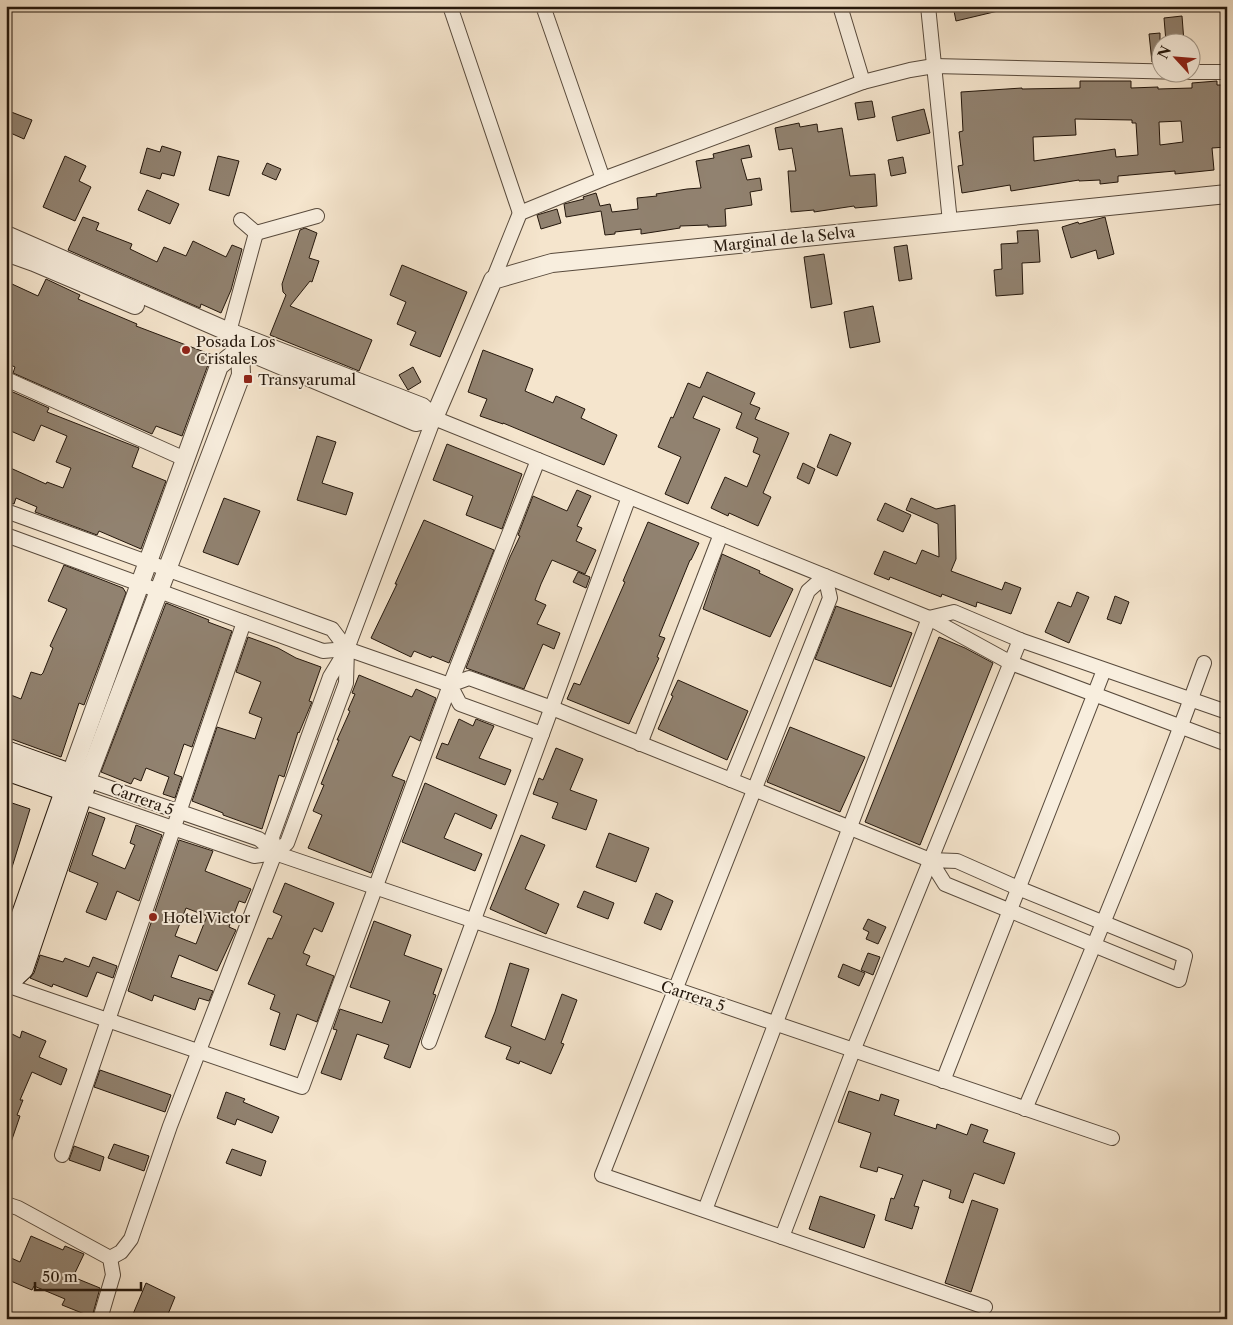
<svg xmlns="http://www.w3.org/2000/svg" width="1233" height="1325" font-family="'Libre Caslon Text',serif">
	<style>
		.building { fill: #918270; stroke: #24170c; fill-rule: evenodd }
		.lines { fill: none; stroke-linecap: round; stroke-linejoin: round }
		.minor-casing { stroke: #584a3c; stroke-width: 16 }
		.tertiary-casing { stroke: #584a3c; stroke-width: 20 }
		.secondary-casing { stroke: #24170c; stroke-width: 22 }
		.minor { stroke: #f8eede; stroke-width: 14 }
		.tertiary { stroke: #f8eede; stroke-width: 18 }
		.secondary { stroke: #f8eede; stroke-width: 20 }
		.poi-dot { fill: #8f2418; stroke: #f8eede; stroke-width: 2 }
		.labels { text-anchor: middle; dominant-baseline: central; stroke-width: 4; stroke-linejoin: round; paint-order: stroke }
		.street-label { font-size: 15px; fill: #24170c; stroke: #f8eede }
		.poi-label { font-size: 15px; fill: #24170c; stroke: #f8eede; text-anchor: start }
	</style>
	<rect width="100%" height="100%" fill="#f5e5cd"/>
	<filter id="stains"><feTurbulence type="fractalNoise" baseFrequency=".004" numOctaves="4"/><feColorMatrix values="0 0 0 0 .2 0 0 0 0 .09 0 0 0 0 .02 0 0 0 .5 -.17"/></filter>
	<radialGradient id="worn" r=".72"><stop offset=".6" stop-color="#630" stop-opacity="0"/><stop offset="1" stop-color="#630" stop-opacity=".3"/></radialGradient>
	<g class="building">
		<path d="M953 6H997L998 11 956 21Z"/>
		<path d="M1182 16 1184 42H1166L1164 18Z"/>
		<path d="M1160 33V63L1152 62 1149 34Z"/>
		<path d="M1080 81H1131V88L1158 87V89L1192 88V83L1217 81V85H1227V147L1212 148 1214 170 1175 174V171L1118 176V182L1100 184V180L1079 181V180L1011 191 1010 185 962 193 958 166 963 165 959 132 963 131 961 92 1022 88V89L1080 88ZM1075 119 1132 120V123H1136L1138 155 1116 157 1115 149 1034 161 1033 137 1076 135ZM1181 121 1183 142 1160 145 1159 122Z"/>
		<path d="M872 101 875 117 858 120 855 103Z"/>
		<path d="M924 109 930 133 897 141 892 117Z"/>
		<path d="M6 110 32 120 24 139 6 131Z"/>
		<path d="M799 123 800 127 817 124 818 132 842 128 850 176 875 174 877 206 855 208 854 206 814 212V210L791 212 788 171H796L792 148 779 150 775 128Z"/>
		<path d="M749 145 752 157 741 159 747 180 760 178 762 190 750 192 752 205 725 209 726 226 708 227V225L680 226V228L641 234V229L615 232V234L605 235 601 211 566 217 564 204 584 199 583 197 596 193 600 206 610 204 612 212 638 209 637 198 657 196 656 194 687 189 701 188 696 161 714 158 713 154Z"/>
		<path d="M162 146 181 152 174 176 162 173 160 179 140 173 147 148 160 152Z"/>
		<path d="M65 156 86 166 79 181 91 187 75 221 43 207Z"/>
		<path d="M218 156 239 161 229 196 209 190Z"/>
		<path d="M903 157 906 173 891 176 888 160Z"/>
		<path d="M267 163 281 169 276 180 262 174Z"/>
		<path d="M147 190 179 204 170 224 138 210Z"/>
		<path d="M557 209 561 223 541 229 537 215Z"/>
		<path d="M83 217 99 223 96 230 132 244 130 249 157 262 164 247 186 256 193 241 226 257 232 245 242 249 231 290 221 313 201 304 200 308 68 250Z"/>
		<path d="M1105 217 1114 254 1098 259 1096 250 1071 258 1062 227 1078 222 1079 224Z"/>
		<path d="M305 228 317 233 309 258 319 261 312 282 310 281 290 306 372 340 359 371 270 335 286 295 283 292 282 284 300 230Z"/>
		<path d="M1038 230 1040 262 1022 263 1023 294 996 296 994 270 1002 269 1001 244 1018 243 1017 231Z"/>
		<path d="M907 245 912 279 899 281 894 247Z"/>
		<path d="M824 254 832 304 811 308 804 257Z"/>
		<path d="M402 265 467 292 440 357 410 345 416 332 397 324 406 302 390 295Z"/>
		<path d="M46 279 80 295 78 299 137 324 136 326 215 356 209 362 182 436 156 426 152 434 13 373 15 367 6 363V296L12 284 38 296Z"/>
		<path d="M873 306 880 342 850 348 844 312Z"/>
		<path d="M483 350 533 369 525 391 553 403 556 396 585 409 581 418 617 435 604 465 503 423V424L480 416 487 399 468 392Z"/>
		<path d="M413 367 421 382 408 390 399 375Z"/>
		<path d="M707 372 755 393 750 404 760 408 755 419 789 433 763 493 771 497 758 526 729 513 728 516 711 508 725 477 747 487 760 455 753 452 758 438 736 428 742 413 703 396 693 418 720 429 688 504 665 494 681 457 658 447 671 417 673 418 688 383 700 388Z"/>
		<path d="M6 389 49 408 47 412 139 448 132 467 166 481 141 549 99 531 97 535 35 512 37 507 16 498 14 504 6 502V466L46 484 47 482 63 488 71 468 56 462 67 436 41 425 34 441 6 429Z"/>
		<path d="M830 434 851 443 837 476 817 467Z"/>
		<path d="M317 436 336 442 322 483 353 493 346 515 297 500Z"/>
		<path d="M447 444 522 474 502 529 466 515 473 496 433 480Z"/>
		<path d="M803 463 815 469 809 484 797 478Z"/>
		<path d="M577 490 591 496 577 526 582 528 576 541 596 550 585 574 552 560 541 584 535 600 546 605 537 624 560 633 554 649 543 644 524 689 466 668 510 557 520 536 518 535 533 496 567 511Z"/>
		<path d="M224 498 260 511 238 565 203 552Z"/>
		<path d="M911 498 936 509 955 505 956 559 951 571 1002 590 1005 582 1021 588 1011 614 977 602 976 607 942 594 941 597 890 577 889 580 874 574 884 551 916 564 922 550 939 557 938 524 906 510Z"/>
		<path d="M885 503 911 515 903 532 877 520Z"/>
		<path d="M424 520 494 550 449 663 432 656 431 658 414 651 411 657 371 638 397 584H395Z"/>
		<path d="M648 522 699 543 691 560H690L659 636 665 638 657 657 659 658 629 724 567 699 574 683 580 685 625 582 623 581Z"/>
		<path d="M722 554 760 571 759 573 793 589 770 637 703 609Z"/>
		<path d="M64 565 123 588 126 593 84 705 79 703 61 757 6 737V693L21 699 31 672 41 675 43 673 53 648 50 646 67 609 48 601Z"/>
		<path d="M578 572 590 577 586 588 573 582Z"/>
		<path d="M1077 592 1089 597 1069 643 1045 632 1058 602 1071 607Z"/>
		<path d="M1115 596 1129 602 1121 624 1107 619Z"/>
		<path d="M166 603 209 620 208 622 232 631 192 747 184 744 174 774 182 777 175 798 163 794 169 777 146 768 141 781 134 778 131 784 101 772Z"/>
		<path d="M836 606 912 633 891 687 815 659Z"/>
		<path d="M248 637 278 648 296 658 321 667 309 701 312 702 309 709 299 733 298 732 284 777 279 775 262 829 223 815V813L192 801 217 727 255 739 262 718 249 713 261 682 236 672Z"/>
		<path d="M939 637 965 648 993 663 920 845 865 822Z"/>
		<path d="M359 675 412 697 416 689 436 698 420 741 410 736 392 776 405 781 371 873 308 848 322 815 313 811 324 785 321 784 339 740H337L350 711 348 710 355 694 352 693Z"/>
		<path d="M678 680 748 711 727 760 658 729 673 696 671 695Z"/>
		<path d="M459 719 473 726 476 719 494 726 479 758 511 770 505 785 436 758 442 743 448 745Z"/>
		<path d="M790 727 865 757 840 812 767 782Z"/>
		<path d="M556 748 583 759 570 790 597 800 586 830 552 818 558 803 533 794 539 778 543 780Z"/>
		<path d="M425 783 497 815 491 829 455 813 444 838 482 854 475 871 402 842Z"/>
		<path d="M6 801 30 809 9 877 6 876Z"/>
		<path d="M89 812 105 818 92 855 125 869 135 845 130 843 136 825 162 835 139 901 117 891 106 920 86 912 98 883 69 871Z"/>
		<path d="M609 833 649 848 636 882 596 867Z"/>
		<path d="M521 835 545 845 525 889 559 904 546 934 490 909Z"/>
		<path d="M179 840 213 851 205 871 251 889 245 903 239 901 229 927 236 930 217 971 179 955 171 977 213 991 209 1001 199 998 195 1010 154 995 152 1001 128 991ZM186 908 207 916 196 944 175 936Z"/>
		<path d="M285 883 334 903 322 932 314 928 303 953 310 956 306 965 334 976 317 1022 297 1014 285 1050 270 1045 280 1013 270 1009 275 995 248 984 268 938 272 939 282 916 273 912Z"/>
		<path d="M584 891 614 903 608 919 577 907Z"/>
		<path d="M656 893 673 901 661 930 644 923Z"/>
		<path d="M868 919 886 927 878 944 866 939 869 932 863 929Z"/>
		<path d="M374 921 411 935 404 955 442 969 433 994 436 995 410 1068 384 1058 389 1045 357 1034 341 1080 321 1073 337 1030 333 1029 340 1009 382 1023 390 1001 350 987Z"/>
		<path d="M868 953 880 957 873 975 861 970Z"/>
		<path d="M40 955 63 962 65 958 89 967 93 957 117 966 113 978 97 972 87 997 53 984 52 987 30 978 34 973Z"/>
		<path d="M510 963 529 969 511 1026 545 1040 562 994 577 1000 561 1043 564 1044 551 1074 520 1061 519 1064 506 1059 511 1047 485 1037 495 1012Z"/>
		<path d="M843 964 865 973 859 986 838 977Z"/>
		<path d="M22 1031 46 1041 39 1057 67 1069 61 1085 32 1072 20 1100H23L17 1115 20 1116 8 1151H6V1049L12 1034 20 1038Z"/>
		<path d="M100 1070 171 1095 165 1112 94 1087Z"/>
		<path d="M849 1091 879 1101 881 1094 899 1100 894 1115 936 1129 937 1124 967 1135 971 1124 988 1130 983 1142 1015 1153 1004 1184 974 1173 963 1203 949 1198 951 1190 923 1180 914 1206 919 1207 912 1229 885 1220 891 1198 894 1199 903 1175 878 1167 877 1172 860 1167 871 1133 838 1122Z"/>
		<path d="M226 1092 245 1099 243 1102 279 1117 272 1133 237 1119 235 1125 217 1118Z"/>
		<path d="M114 1144 149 1156 144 1171 108 1158Z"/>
		<path d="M74 1146 104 1157 100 1171 69 1160Z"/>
		<path d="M232 1149 266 1161 261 1176 226 1163Z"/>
		<path d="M820 1196 875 1215 864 1248 809 1229Z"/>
		<path d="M972 1200 998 1209 971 1292 945 1283Z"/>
		<path d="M31 1236 63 1250 65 1246 84 1254 73 1277 100 1288 92 1317 62 1305 65 1299 34 1286 32 1290 6 1279V1264L9 1257 20 1262Z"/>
		<path d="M146 1283 175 1297 166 1319H131Z"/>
	</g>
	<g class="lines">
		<defs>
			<g id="minor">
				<path d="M450 6 520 213"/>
				<path d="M543 6 603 179"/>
				<path d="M840 6 863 82"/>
				<path d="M928 6 950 222"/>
				<path d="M1190 72H1227"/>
				<path d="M256 233 317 216"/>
				<path d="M493 280 520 213 603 179 863 82 910 70 934 66 1185 72"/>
				<path d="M229 332 256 233 241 220"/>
				<path d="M6 379 185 459"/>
				<path d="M6 511 332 629 347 649 346 683 287 843 275 853 170 1126 131 1239 121 1252 110 1258"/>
				<path d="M6 535 323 651 347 649 450 685"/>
				<path d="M1227 712 1020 640 954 612 929 618 1011 663 1227 744"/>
				<path d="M542 734 460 704 450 685 469 678 552 708 930 860"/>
				<path d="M640 744 721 534"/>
				<path d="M87 780 259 839 275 853 1112 1138"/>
				<path d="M731 780 808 591 825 576 830 598 602 1175 985 1307"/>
				<path d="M83 797 254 856 275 853"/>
				<path d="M275 853 272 837 330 677 347 649 434 418 929 618 705 1210"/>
				<path d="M930 860 957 861 1018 888 1185 956 1179 980 945 884Z"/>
				<path d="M6 985 302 1087 450 685 538 460"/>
				<path d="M429 1042 629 497"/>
				<path d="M943 1081 1104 670"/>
				<path d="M1025 1109C1088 962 1150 813 1204 663"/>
				<path d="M62 1155 244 622"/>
				<path d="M6 1204 18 1208 110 1258 113 1275 100 1319"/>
				<path d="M782 1237 853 1051 1020 640"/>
			</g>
			<g id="tertiary">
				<path d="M6 235 229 332 422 407 434 418"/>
				<path d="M6 252 34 262 135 305"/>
				<path d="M247 351 416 422 434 418"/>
				<path d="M434 418 493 280 552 263 1227 194"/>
				<path d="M71 774 219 366 240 349"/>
				<path d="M87 780 241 375 240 349 244 338"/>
			</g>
			<g id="secondary">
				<path d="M6 751 87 780 23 969 6 985"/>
				<path d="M6 770 78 795"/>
				<path d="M6 960 71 774"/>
			</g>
		</defs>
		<use href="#minor" class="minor-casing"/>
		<use href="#tertiary" class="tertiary-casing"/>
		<use href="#secondary" class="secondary-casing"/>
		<use href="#minor" class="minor"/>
		<use href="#tertiary" class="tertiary"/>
		<use href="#secondary" class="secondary"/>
	</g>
	<g class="poi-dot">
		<circle cx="186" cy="350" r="5"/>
		<rect x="243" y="374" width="10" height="10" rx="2.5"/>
		<circle cx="153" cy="917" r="5"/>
	</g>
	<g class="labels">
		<g class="street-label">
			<text transform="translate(784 239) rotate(-6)">Marginal de la Selva</text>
			<text transform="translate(142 799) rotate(20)">Carrera 5</text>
			<text transform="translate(693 996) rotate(19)">Carrera 5</text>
		</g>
		<g class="poi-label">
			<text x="196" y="341">Posada Los<tspan x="196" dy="17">Cristales</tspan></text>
			<text x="258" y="379">Transyarumal</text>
			<text x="163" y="917">Hotel Victor</text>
		</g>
	</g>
	<rect width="1233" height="1325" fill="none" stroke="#f5e5cd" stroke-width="25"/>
	<rect x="8" y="8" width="1218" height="1310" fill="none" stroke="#24170c" stroke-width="2.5"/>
	<rect x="12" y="12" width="1208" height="1300" fill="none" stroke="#24170c"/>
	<g transform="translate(1176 58) rotate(296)"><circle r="24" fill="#f8eede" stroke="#a3988a"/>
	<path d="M0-4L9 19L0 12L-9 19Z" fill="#8f2418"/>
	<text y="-8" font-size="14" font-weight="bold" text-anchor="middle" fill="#24170c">N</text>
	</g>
	<path d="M35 1282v8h106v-8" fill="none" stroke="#24170c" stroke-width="2.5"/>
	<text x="42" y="1282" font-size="15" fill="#24170c" stroke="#f8eede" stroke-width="4" paint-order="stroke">50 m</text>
	<rect width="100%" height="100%" filter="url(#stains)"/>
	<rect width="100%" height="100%" fill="url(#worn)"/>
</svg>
